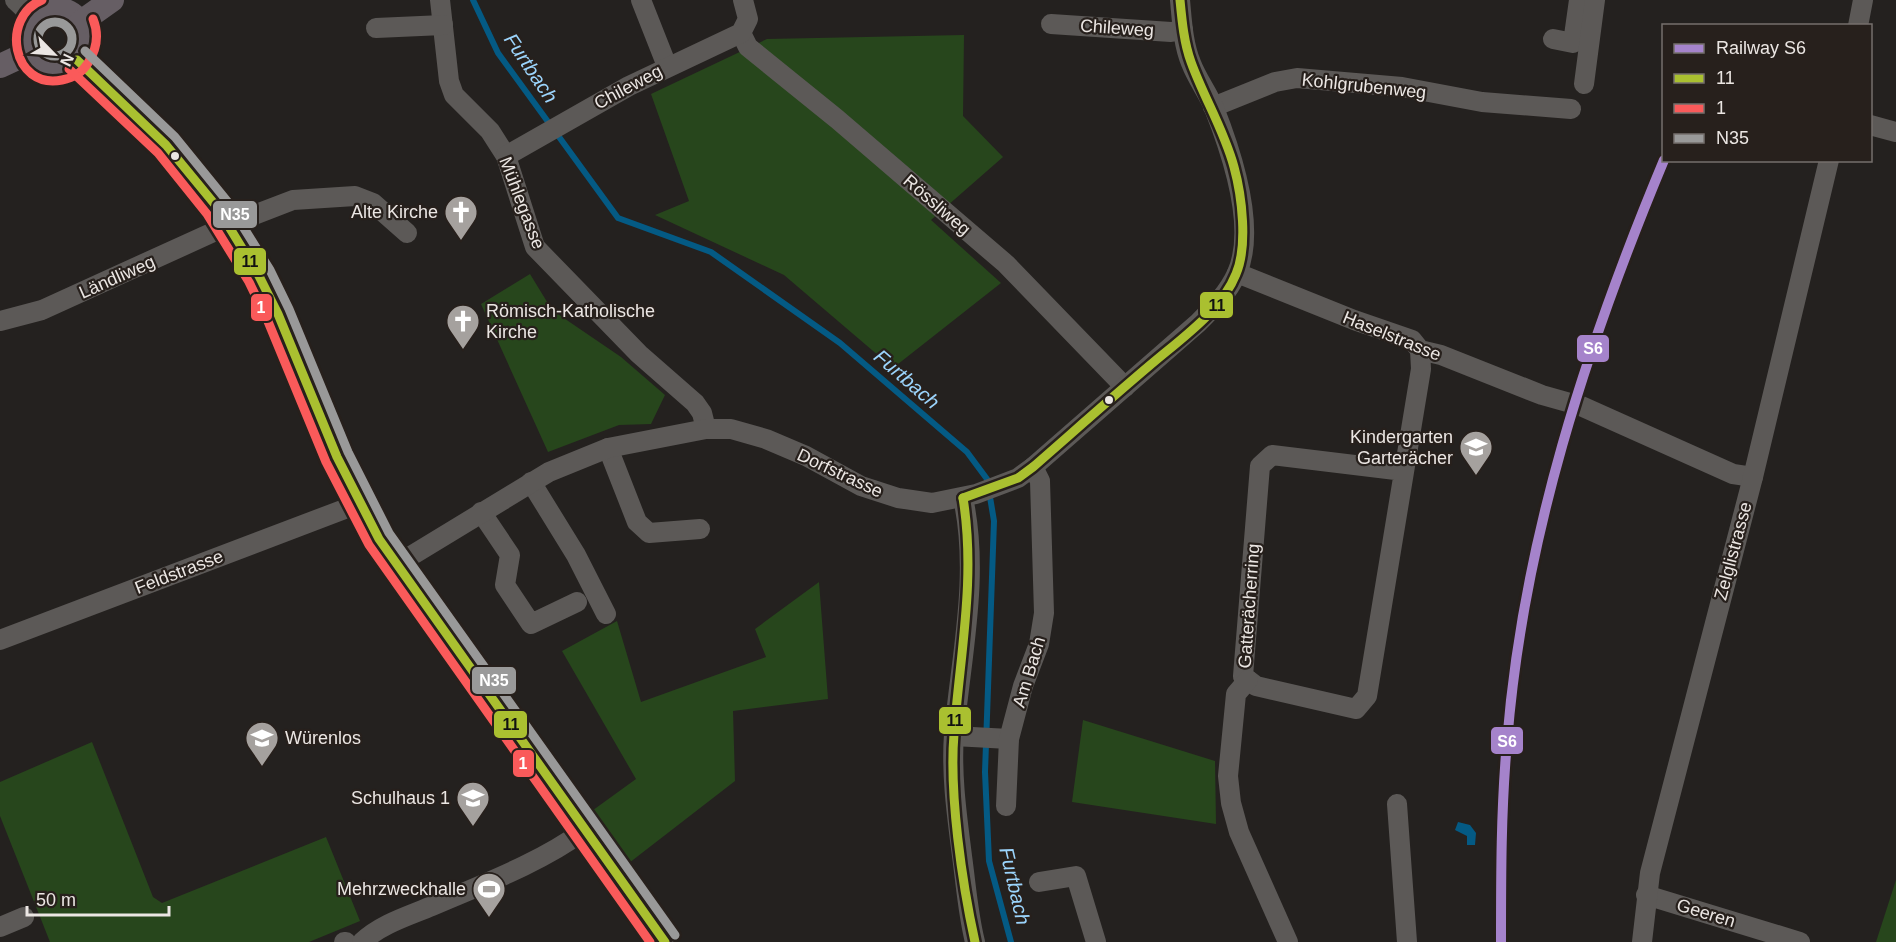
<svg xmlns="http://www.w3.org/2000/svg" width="1896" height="942" font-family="Arial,sans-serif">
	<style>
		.green { fill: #27461c }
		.water { fill: #045a84 }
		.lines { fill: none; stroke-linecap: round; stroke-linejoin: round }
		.stream { stroke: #045a84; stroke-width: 6 }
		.minor { stroke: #5c5957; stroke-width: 20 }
		.major { stroke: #665e64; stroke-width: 24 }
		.bus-1-casing { stroke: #27201c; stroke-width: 14 }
		.bus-2-casing { stroke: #27201c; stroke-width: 14 }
		.bus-3-casing { stroke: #27201c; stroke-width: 14 }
		.bus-1 { stroke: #aac030; stroke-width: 9 }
		.bus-2 { stroke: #fa5a5a; stroke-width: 9 }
		.bus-3 { stroke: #999; stroke-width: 9 }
		.rail-1-casing { stroke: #27201c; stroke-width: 15 }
		.rail-1 { stroke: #a583cb; stroke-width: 10 }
		.bus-dot { fill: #ebe6e3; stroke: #27201c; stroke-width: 2 }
		.labels { text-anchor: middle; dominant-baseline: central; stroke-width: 4.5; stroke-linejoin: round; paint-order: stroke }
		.street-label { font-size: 18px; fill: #ebe6e3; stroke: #27201c }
		.poi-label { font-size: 18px; fill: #ebe6e3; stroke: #27201c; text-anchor: end }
		.water-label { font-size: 20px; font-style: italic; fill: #9bd4fc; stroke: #27201c }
		.line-badge { stroke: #27201c; stroke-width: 2 }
		.badge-label { font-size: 16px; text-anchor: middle; font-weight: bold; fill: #fff }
		.pale-badge-label { font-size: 16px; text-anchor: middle; font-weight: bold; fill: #111 }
	</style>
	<rect width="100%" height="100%" fill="#24211f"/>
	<g class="green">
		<path d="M964 35 963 116 1003 157 931 220 1001 283 893 368 784 275 655 215 689 201 651 94 767 39Z"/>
		<path d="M530 274 552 310 621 357 665 395 651 424 619 425 548 452 481 304Z"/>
		<path d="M819 582 828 699 733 711 735 781 629 863 589 813 636 779 562 651 617 621 641 702 766 657 755 629Z"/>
		<path d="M1083 720 1215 761 1216 824 1072 802Z"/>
		<path d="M92 742 153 897 162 903 326 837 360 921 309 942H50L0 816V782Z"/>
		<path d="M1896 880V942H1876Z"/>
	</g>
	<path class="water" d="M1458 822 1470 825 1476 833 1475 845H1467V836L1455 830Z"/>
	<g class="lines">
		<path class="stream" d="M473 0 498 53 618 218 711 252 840 343 967 452 987 479 994 521 985 772 989 861 1011 942"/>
		<g class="minor">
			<path d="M15 0 33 17"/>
			<path d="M440 0 449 81 454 95 490 131 506 156 535 247 639 354 695 403 702 413 706 429"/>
			<path d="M641 0 667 66"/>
			<path d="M1051 24 1171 32 1183 30"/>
			<path d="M1858 26 1863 0"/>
			<path d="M376 28 443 25"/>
			<path d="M741 33 748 47 837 119 1006 264 1125 387"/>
			<path d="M1553 39 1573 43 1579 0"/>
			<path d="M77 60C164 132 231 211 278 314 312 389 335 469 379 539 399 571 425 599 446 630 519 734 592 838 665 942"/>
			<path d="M1584 84 1595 0"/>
			<path d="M1213 107 1275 82 1297 78 1402 87 1482 102 1571 109"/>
			<path d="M1870 125 1896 132"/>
			<path d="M506 156 629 86 741 33 748 19 743 0"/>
			<path d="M1237 273 1354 320 1412 340 1420 350 1441 355 1542 395 1581 406 1733 474 1753 477"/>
			<path d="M0 321 42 310 231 224 293 200 355 196 373 203 407 233"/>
			<path d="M608 448 637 522 649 533 700 529"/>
			<path d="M1404 471 1272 455 1260 466 1243 676 1256 686 1356 709 1367 696 1421 369 1420 350"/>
			<path d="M531 482 576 555 606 614"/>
			<path d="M963 498C980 575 961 656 954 734 951 775 957 816 962 856 966 885 968 914 975 942"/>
			<path d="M481 512 510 555 505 585 531 624 577 602"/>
			<path d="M396 565 549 472 608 448 706 429H731L766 439 806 456 861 486 898 498 932 503 976 494 1018 478 1033 467 1198 323C1213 308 1228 293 1237 273 1257 227 1231 151 1214 108 1208 93 1197 79 1191 63 1183 44 1182 21 1180 0"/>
			<path d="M0 640 358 504"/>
			<path d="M1248 680 1236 694 1228 776 1231 803 1239 832 1288 942"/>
			<path d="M954 736 1009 739"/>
			<path d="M1397 804 1407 942"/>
			<path d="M1006 806 1009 739 1023 686 1039 644 1044 613 1040 481 1033 467"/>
			<path d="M1039 882 1076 876 1096 942"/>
			<path d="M1646 895 1800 942"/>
			<path d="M0 927 24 917"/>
			<path d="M344 942H346"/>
			<path d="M362 942C381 924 408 916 432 906 483 884 540 863 585 830"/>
			<path d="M1642 942 1650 873 1753 477 1829 160"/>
		</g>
		<g class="major">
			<circle cx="55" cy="39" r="30"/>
			<path d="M81 22 112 0"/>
			<path d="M0 66 28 53"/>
		</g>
		<defs>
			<g id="bus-1">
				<path d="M77 60 166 145 217 207 259 276 278 314 337 457 379 539 665 942"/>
				<path d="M963 498 1018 478 1033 467C1072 433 1110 399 1149 366 1179 340 1221 312 1236 274 1248 246 1242 196 1234 167 1224 130 1204 98 1191 62 1184 43 1182 21 1180 0"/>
				<path d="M963 498C976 578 960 654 954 734 949 793 962 883 975 942"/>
			</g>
			<g id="bus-2">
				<path d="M42 0C0 17 12 90 62 80 73 78 82 73 88 63 97 49 99 34 93 19"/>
				<path d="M69 69 158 153 207 214 249 282 267 319 326 462 369 545 650 942"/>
			</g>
			<g id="bus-3">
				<circle cx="55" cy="39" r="17"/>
				<path d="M85 51 175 137 227 201 270 270 289 309 348 452 389 533 675 935"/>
			</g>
		</defs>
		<use href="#bus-1" class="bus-1-casing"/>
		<use href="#bus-2" class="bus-2-casing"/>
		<use href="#bus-3" class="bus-3-casing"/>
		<use href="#bus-1" class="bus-1"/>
		<use href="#bus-2" class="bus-2"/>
		<use href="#bus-3" class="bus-3"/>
		<defs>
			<path id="rail-1" d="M1501 942C1501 875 1501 809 1507 742 1523 540 1586 347 1664 160"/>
		</defs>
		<use href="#rail-1" class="rail-1-casing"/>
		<use href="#rail-1" class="rail-1"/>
	</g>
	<defs>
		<symbol id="church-pin" viewBox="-11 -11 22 30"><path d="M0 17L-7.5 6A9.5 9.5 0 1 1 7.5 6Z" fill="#a5a19e" stroke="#27201c"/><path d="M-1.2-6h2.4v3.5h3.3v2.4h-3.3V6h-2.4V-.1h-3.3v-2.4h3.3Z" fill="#fff"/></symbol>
		<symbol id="school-pin" viewBox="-11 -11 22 30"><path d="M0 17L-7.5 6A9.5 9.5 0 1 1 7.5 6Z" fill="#a5a19e" stroke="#27201c"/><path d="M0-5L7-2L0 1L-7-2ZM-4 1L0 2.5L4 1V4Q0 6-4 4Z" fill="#fff"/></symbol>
		<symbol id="stadium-pin" viewBox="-11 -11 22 30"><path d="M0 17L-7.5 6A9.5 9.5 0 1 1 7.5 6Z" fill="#a5a19e" stroke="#27201c"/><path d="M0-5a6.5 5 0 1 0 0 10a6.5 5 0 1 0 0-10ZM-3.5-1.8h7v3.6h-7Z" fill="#fff"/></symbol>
	</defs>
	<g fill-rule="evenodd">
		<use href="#church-pin" x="442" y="193" width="38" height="52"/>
		<use href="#church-pin" x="444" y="302" width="38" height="52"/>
		<use href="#school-pin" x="1457" y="428" width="38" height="52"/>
		<use href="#school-pin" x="243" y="719" width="38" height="52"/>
		<use href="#school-pin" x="454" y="779" width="38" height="52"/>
		<use href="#stadium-pin" x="470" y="870" width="38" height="52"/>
	</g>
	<g class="bus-dot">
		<circle cx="175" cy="156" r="5"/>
		<circle cx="1109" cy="400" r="5"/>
	</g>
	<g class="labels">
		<g class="street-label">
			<text transform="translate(1117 28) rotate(4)">Chileweg</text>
			<text transform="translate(1364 86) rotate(6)">Kohlgrubenweg</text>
			<text transform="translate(628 87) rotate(-28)">Chileweg</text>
			<text transform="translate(522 203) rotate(69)">Mühlegasse</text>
			<text transform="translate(937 205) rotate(41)">Rössliweg</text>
			<text transform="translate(117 277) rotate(-24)">Ländliweg</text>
			<text transform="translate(1392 336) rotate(22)">Haselstrasse</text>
			<text transform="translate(840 473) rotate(25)">Dorfstrasse</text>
			<text transform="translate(1733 551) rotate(-75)">Zelglistrasse</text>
			<text transform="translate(179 572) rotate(-21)">Feldstrasse</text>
			<text transform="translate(1249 606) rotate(-86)">Gatterächerring</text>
			<text transform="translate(1029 672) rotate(-73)">Am Bach</text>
			<text transform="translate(1706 913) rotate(17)">Geeren</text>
		</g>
		<g class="poi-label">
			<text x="438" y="212">Alte Kirche</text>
			<text x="486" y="311" text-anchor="start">Römisch-Katholische<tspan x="486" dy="21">Kirche</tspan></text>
			<text x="1453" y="437">Kindergarten<tspan x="1453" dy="21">Garterächer</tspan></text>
			<text x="285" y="738" text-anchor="start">Würenlos</text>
			<text x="450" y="798">Schulhaus 1</text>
			<text x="466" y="889">Mehrzweckhalle</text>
		</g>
		<g class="water-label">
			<text transform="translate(531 68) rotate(56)">Furtbach</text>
			<text transform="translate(907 379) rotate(41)">Furtbach</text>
			<text transform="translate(1015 886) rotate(77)">Furtbach</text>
		</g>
	</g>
	<g class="line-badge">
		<rect x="212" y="200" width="46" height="29" rx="6" fill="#999"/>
		<rect x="233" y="247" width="34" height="29" rx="6" fill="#aac030"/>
		<rect x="1199" y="291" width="35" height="28" rx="6" fill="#aac030"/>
		<rect x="250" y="293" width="23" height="29" rx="6" fill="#fa5a5a"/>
		<rect x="1576" y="334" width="34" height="29" rx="6" fill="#a583cb"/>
		<rect x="471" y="666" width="46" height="29" rx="6" fill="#999"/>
		<rect x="938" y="706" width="34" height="29" rx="6" fill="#aac030"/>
		<rect x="493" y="710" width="35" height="29" rx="6" fill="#aac030"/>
		<rect x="1490" y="726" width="34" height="29" rx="6" fill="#a583cb"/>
		<rect x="512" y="749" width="23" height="29" rx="6" fill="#fa5a5a"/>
	</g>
	<g class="badge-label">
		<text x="235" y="220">N35</text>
		<text x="261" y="313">1</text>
		<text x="1593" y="354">S6</text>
		<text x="494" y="686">N35</text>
		<text x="1507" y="747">S6</text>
		<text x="523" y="769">1</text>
	</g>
	<g class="pale-badge-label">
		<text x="250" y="267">11</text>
		<text x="1217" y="311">11</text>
		<text x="955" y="726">11</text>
		<text x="511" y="730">11</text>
	</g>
	<rect x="1662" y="24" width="210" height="138" fill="#27201c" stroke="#756f6c" stroke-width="1.5"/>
	<rect x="1674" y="44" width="30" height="9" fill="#a583cb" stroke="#756f6c" stroke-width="1.5"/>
	<text x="1716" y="54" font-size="18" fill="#ebe6e3">Railway S6</text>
	<rect x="1674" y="74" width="30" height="9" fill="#aac030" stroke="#756f6c" stroke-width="1.5"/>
	<text x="1716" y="84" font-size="18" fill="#ebe6e3">11</text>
	<rect x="1674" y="104" width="30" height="9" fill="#fa5a5a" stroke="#756f6c" stroke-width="1.5"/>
	<text x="1716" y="114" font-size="18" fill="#ebe6e3">1</text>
	<rect x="1674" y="134" width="30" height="9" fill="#999999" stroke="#756f6c" stroke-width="1.5"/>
	<text x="1716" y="144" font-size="18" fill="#ebe6e3">N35</text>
	<g transform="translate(54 54) rotate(115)" stroke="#27201c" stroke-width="4.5" paint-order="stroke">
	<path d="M0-4.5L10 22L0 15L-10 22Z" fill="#ebe6e3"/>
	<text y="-9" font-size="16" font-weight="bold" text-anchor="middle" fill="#ebe6e3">N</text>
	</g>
	<path d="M27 906v9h142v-9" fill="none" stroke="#ebe6e3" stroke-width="3"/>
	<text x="36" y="906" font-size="18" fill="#ebe6e3" stroke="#27201c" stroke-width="4.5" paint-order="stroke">50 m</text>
</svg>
